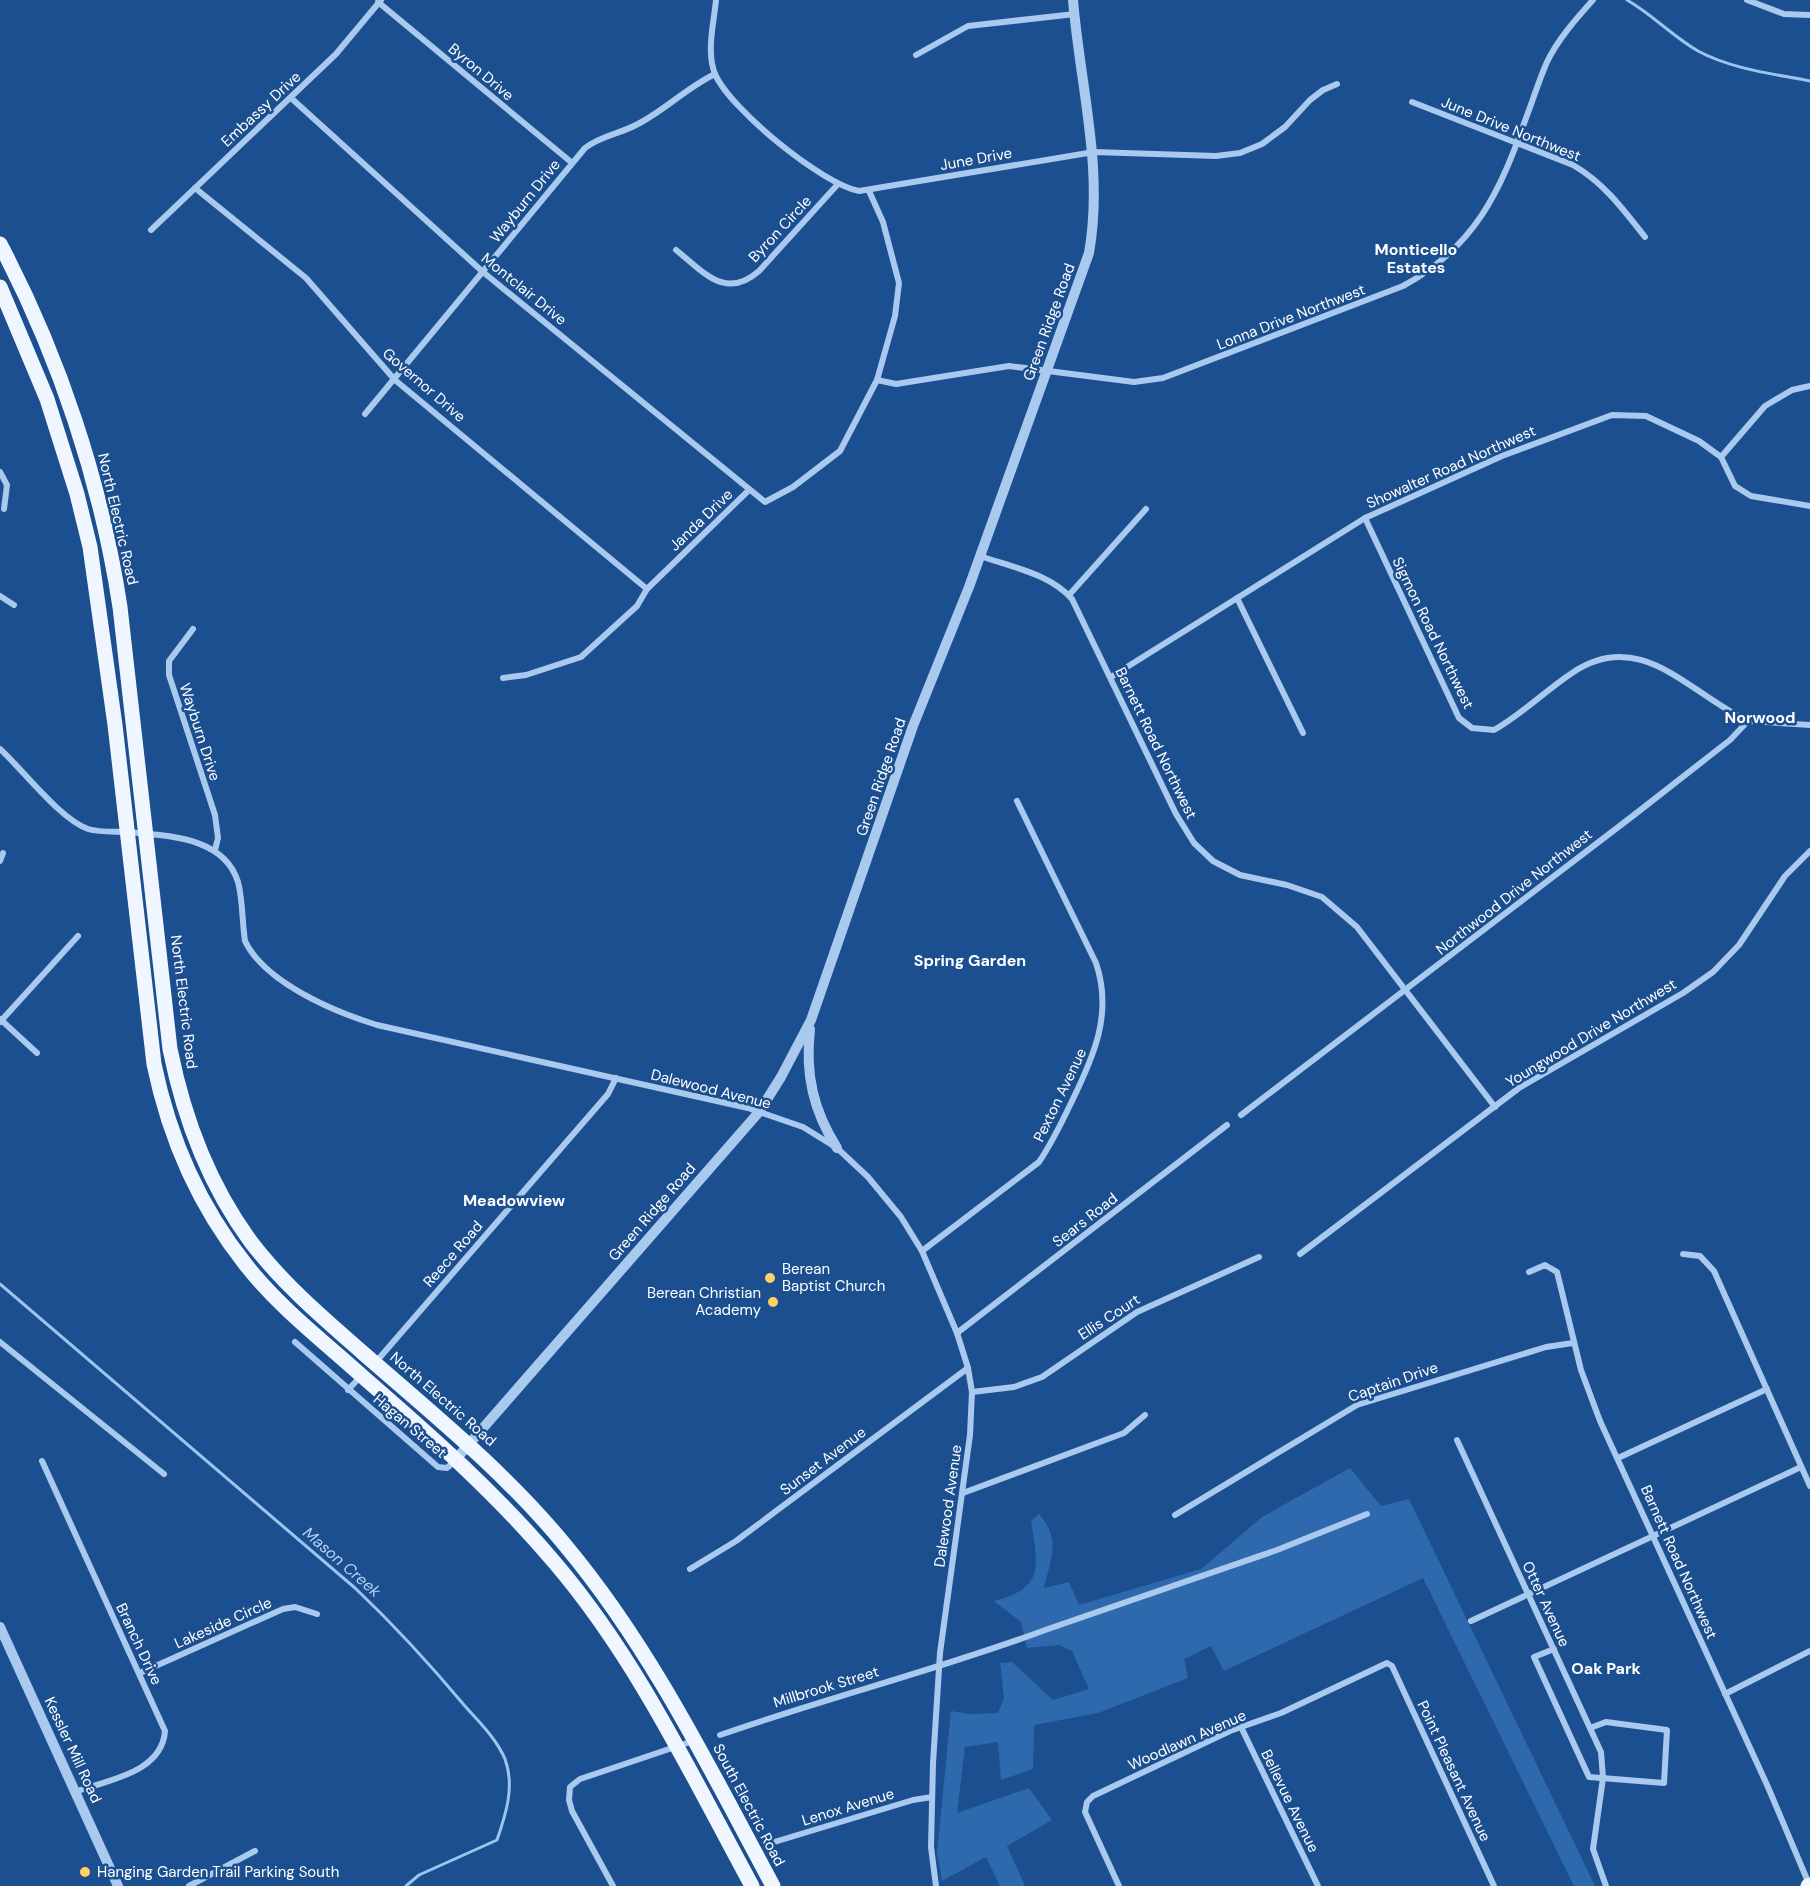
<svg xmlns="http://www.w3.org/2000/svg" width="1810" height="1886" font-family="'DM Sans',sans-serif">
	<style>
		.green { fill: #2e69ad }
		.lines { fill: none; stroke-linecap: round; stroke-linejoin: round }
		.stream { stroke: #9cc4f0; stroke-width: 3 }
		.minor { stroke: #a9c9ee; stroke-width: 6 }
		.tertiary { stroke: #a9c9ee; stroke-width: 10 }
		.primary { stroke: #f0f6ff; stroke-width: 15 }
		.poi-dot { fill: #ffd166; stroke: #1b4f8f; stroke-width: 2 }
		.labels { text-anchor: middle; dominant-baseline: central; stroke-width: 5; stroke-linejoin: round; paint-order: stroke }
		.street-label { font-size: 15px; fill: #fff; stroke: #1b4f8f }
		.poi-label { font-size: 15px; fill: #fff; stroke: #1b4f8f; text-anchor: start }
		.neighbourhood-label { font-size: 16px; font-weight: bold; fill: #fff; stroke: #1b4f8f }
		.water-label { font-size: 16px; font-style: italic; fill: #b5d3f5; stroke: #1b4f8f }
	</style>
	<rect width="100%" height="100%" fill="#1b4f8f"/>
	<path class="green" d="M1350 1468 1381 1506 1409 1499 1595 1886H1574L1423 1578 1224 1671 1211 1646 1184 1659 1188 1678 1098 1713 1034 1725 1033 1769 1001 1780 998 1742 965 1747 957 1813 1029 1788 1052 1820 1007 1846 1025 1886H1000L986 1857 942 1881 937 1853 951 1711 970 1714 998 1713 1004 1698 1000 1663 1012 1662 1053 1700 1089 1689 1072 1651 1059 1645 1027 1648 1021 1622 994 1601C1045 1588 1038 1566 1031 1521L1039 1514C1061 1539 1051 1558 1044 1588L1069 1582 1079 1605 1201 1569 1262 1517Z"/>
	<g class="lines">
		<g class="stream">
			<path d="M1627 0C1653 15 1672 36 1698 51 1731 69 1774 74 1810 81"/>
			<path d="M0 1284 355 1588C394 1625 429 1663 464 1705 479 1722 496 1738 505 1759 515 1786 506 1814 497 1840L419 1875 406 1886"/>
		</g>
		<g class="minor">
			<path d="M716 0C714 22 706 52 715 74 730 109 822 184 859 191L1094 152 1216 156 1240 153 1262 144 1285 127 1310 100 1323 90 1337 84"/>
			<path d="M1747 0 1784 14 1810 15"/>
			<path d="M378 2 571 162"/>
			<path d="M916 55 968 26 1075 14"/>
			<path d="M291 98 483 272 765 502 793 487 840 451 877 380 895 316 899 283 883 222 869 191"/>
			<path d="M1412 102 1573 165C1604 183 1623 209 1645 237"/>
			<path d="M195 188 306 278 395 380 647 589"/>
			<path d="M151 230 336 54 381 0"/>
			<path d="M676 250C703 271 725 301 759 271L838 184"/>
			<path d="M877 380 896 384 1009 366 1134 382 1163 378 1403 286C1475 247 1500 192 1526 118 1533 100 1539 80 1547 62 1558 39 1576 19 1593 0"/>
			<path d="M365 414 585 148C600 136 619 134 636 125 664 111 686 88 715 74"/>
			<path d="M1721 457 1765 406 1792 390 1810 386"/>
			<path d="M0 472 7 485 4 509"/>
			<path d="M1365 518 1459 718 1472 728 1494 730C1522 714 1545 691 1572 673 1640 626 1690 694 1748 721"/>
			<path d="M980 556C1012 567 1050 574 1072 599L1176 814 1194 843 1213 861 1240 875 1287 885 1322 897 1357 927 1495 1107"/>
			<path d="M1069 595 1146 509"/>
			<path d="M0 596 14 605"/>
			<path d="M1237 598 1303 733"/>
			<path d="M193 629 169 661V675L215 815 218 838 215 850"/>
			<path d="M1111 677 1365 518 1502 456 1612 415 1646 416 1699 441 1721 457 1735 486 1751 496 1810 506"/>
			<path d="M503 678 526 675 581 657 637 606 647 589 748 491"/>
			<path d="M0 749C24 771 60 819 88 829 101 833 116 831 129 832 169 836 224 837 238 882 243 901 242 922 245 941 265 983 335 1012 377 1025L748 1108 803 1127 837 1148 868 1177 901 1217 922 1251 957 1333 968 1368 972 1392 970 1435 940 1653 933 1763 931 1847 936 1886"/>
			<path d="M0 861 3 853"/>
			<path d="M0 1019 37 1053"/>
			<path d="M0 1022 78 936"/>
			<path d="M1241 1115 1634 815 1730 740 1748 721 1810 725"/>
			<path d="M922 1251 1039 1162C1052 1143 1062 1122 1072 1101 1094 1056 1113 1013 1096 963L1017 801"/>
			<path d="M1300 1254 1519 1088 1683 993 1713 972 1739 945 1785 876 1810 851"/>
			<path d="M1683 1254 1700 1256 1714 1271 1810 1486"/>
			<path d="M1529 1272 1545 1265 1557 1272 1581 1370 1600 1421 1768 1787 1809 1884"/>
			<path d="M957 1333 1227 1125"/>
			<path d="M0 1342 164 1474"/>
			<path d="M295 1342 438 1467 447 1468 456 1460"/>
			<path d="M375 1363 608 1094 616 1078"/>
			<path d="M348 1390 361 1376"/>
			<path d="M972 1392 1014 1387 1042 1377 1137 1312 1259 1257"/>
			<path d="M1457 1440 1601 1752 1603 1778 1593 1849 1606 1886"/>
			<path d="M1618 1458 1767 1389"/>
			<path d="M42 1461 165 1731C162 1773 107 1780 75 1792"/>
			<path d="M963 1493 1124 1433 1145 1415"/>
			<path d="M1175 1515 1357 1405 1546 1347 1573 1343"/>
			<path d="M690 1569 736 1541 968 1368"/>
			<path d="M1471 1621 1801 1467"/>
			<path d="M1554 1649 1534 1657 1589 1777 1664 1783 1667 1730 1606 1722 1590 1728"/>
			<path d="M140 1673 283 1609 295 1607 317 1614"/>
			<path d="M1725 1694 1810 1651"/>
			<path d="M1241 1727 1318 1886"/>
			<path d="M720 1735C829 1697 941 1669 1048 1629L1277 1550 1367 1514"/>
			<path d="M771 1843 913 1800 932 1797"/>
			<path d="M189 1886 255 1851"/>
			<path d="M613 1886 572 1811 569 1800 570 1787 580 1779 693 1741"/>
			<path d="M1119 1886 1085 1812 1087 1802 1093 1796 1230 1731 1281 1713 1387 1663 1392 1666 1494 1886"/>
		</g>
		<g class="tertiary">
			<path d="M810 1029C805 1074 813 1110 837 1148"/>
			<path d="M456 1459 759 1112 781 1077 811 1020 913 726 969 587 1089 253C1104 168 1080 85 1073 0"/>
			<path d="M0 1627 118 1886"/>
		</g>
		<g class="primary">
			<path d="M0 244C59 356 101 482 120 607L170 1049C184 1119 209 1185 251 1242 283 1284 323 1318 363 1353 433 1414 506 1473 565 1545 651 1648 710 1769 773 1886"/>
			<path d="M0 287 47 399 77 494 90 547 115 725 154 1064C169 1137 199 1206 246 1265 279 1307 322 1340 362 1376 430 1435 497 1494 555 1563 637 1659 692 1776 752 1886"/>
			<path d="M1808 1886 1810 1885"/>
		</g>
	</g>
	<g class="poi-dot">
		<circle cx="770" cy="1278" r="6"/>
		<circle cx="773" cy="1302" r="6"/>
		<circle cx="85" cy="1872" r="6"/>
	</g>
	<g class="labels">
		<g class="street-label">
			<text transform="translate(481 72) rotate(40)">Byron Drive</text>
			<text transform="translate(261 109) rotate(-43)">Embassy Drive</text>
			<text transform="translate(1511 129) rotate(22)">June Drive Northwest</text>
			<text transform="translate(976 159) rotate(-10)">June Drive</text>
			<text transform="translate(525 201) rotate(-51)">Wayburn Drive</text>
			<text transform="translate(780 229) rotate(-47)">Byron Circle</text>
			<text transform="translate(524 289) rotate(39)">Montclair Drive</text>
			<text transform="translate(1291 317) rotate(-21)">Lonna Drive Northwest</text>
			<text transform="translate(1049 322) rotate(-70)">Green Ridge Road</text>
			<text transform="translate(424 385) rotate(41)">Governor Drive</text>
			<text transform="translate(1451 467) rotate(-24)">Showalter Road Northwest</text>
			<text transform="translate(118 519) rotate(77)">North Electric Road</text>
			<text transform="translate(701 520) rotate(-44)">Janda Drive</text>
			<text transform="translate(1433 633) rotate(64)">Sigmon Road Northwest</text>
			<text transform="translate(200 732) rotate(72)">Wayburn Drive</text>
			<text transform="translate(1156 743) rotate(64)">Barnett Road Northwest</text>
			<text transform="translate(881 777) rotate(-71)">Green Ridge Road</text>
			<text transform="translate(1514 892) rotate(-38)">Northwood Drive Northwest</text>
			<text transform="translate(184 1002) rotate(83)">North Electric Road</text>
			<text transform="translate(1591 1033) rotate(-31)">Youngwood Drive Northwest</text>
			<text transform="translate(711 1089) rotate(14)">Dalewood Avenue</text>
			<text transform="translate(1060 1095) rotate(-64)">Pexton Avenue</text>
			<text transform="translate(652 1212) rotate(-49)">Green Ridge Road</text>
			<text transform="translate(1085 1220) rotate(-38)">Sears Road</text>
			<text transform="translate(453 1254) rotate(-49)">Reece Road</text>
			<text transform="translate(1109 1317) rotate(-33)">Ellis Court</text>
			<text transform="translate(1393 1382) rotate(-19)">Captain Drive</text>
			<text transform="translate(443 1399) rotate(41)">North Electric Road</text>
			<text transform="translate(410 1426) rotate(40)">Hagan Street</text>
			<text transform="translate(823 1461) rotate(-37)">Sunset Avenue</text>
			<text transform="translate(948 1506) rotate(-82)">Dalewood Avenue</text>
			<text transform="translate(1679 1562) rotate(66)">Barnett Road Northwest</text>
			<text transform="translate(1546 1604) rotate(65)">Otter Avenue</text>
			<text transform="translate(223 1623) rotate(-24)">Lakeside Circle</text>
			<text transform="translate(139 1644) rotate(65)">Branch Drive</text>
			<text transform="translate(826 1687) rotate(-17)">Millbrook Street</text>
			<text transform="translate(1187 1740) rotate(-24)">Woodlawn Avenue</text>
			<text transform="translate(73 1750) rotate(65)">Kessler Mill Road</text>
			<text transform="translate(1454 1771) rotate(65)">Point Pleasant Avenue</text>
			<text transform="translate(1290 1801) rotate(64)">Bellevue Avenue</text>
			<text transform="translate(749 1805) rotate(62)">South Electric Road</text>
			<text transform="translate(848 1807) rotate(-17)">Lenox Avenue</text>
		</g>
		<g class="poi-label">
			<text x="782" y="1269">Berean<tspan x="782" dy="17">Baptist Church</tspan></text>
			<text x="761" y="1293" text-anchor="end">Berean Christian<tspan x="761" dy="17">Academy</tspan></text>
			<text x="97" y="1872">Hanging Garden Trail Parking South</text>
		</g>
		<g class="neighbourhood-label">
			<text x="1416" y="249">Monticello<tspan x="1416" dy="18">Estates</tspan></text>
			<text x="1760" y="717">Norwood</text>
			<text x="970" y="960">Spring Garden</text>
			<text x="514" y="1200">Meadowview</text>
			<text x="1606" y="1668">Oak Park</text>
		</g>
		<g class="water-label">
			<text transform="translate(342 1562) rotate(41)">Mason Creek</text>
		</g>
	</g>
</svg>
